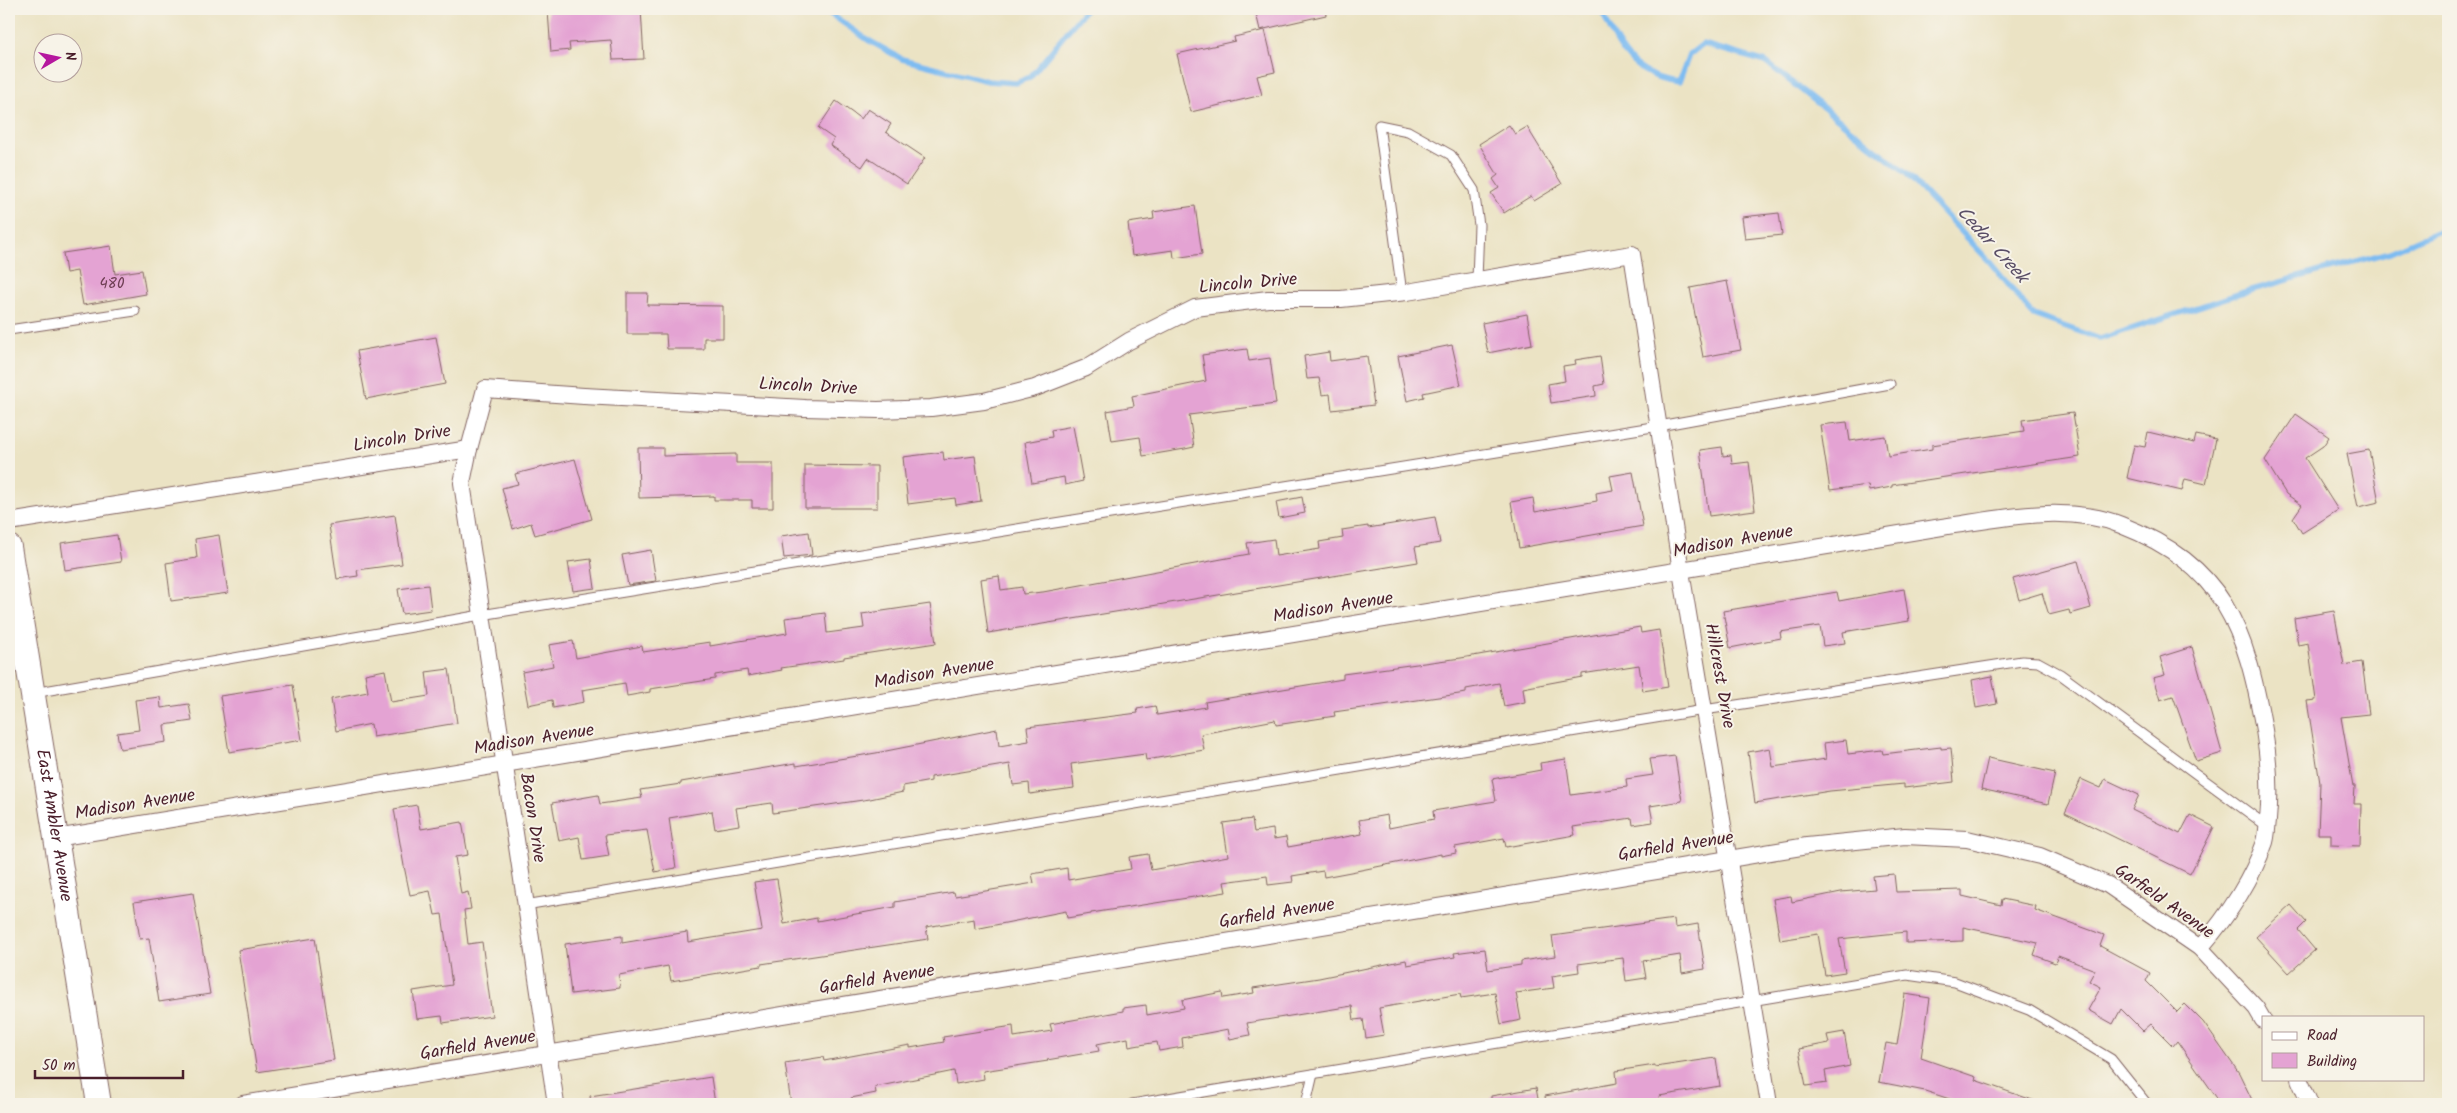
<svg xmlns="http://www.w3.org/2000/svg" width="2457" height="1113" font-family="Kalam,sans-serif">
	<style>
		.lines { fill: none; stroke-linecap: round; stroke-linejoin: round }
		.stream { stroke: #7ebcf1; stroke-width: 5.5 }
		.building { fill: #e4a3d3 }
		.lane-casing { stroke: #826461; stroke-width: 11 }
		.street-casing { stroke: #826461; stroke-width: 18 }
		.secondary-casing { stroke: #826461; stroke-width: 26 }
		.lane { stroke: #fff; stroke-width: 9 }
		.street { stroke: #fff; stroke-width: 16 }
		.secondary { stroke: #fff; stroke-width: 24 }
		.labels { text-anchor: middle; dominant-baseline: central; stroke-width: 4; stroke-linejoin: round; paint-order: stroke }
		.number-label { font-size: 15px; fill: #704055 }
		.street-label { font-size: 18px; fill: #4a1f2b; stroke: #f7f3e8 }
		.water-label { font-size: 19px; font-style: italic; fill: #5a4e66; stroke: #f7f3e8 }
	</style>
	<rect width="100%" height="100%" fill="#f7f3e8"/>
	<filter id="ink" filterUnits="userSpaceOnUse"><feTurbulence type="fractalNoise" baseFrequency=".02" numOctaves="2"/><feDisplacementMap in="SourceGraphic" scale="10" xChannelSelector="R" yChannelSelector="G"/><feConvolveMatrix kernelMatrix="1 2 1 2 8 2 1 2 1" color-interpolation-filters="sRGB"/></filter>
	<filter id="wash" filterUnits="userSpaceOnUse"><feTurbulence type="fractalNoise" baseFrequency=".0096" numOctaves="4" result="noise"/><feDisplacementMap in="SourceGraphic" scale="20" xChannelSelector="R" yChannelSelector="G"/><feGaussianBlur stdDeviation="1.12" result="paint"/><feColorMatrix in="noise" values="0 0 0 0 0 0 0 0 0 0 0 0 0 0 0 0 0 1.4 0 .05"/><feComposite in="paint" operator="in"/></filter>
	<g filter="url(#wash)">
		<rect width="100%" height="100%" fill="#ebe3c4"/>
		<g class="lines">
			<g class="stream">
				<path d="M823 9 868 40 902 59 988 81 1016 83 1030 77 1086 9"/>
				<path d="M1601 9C1618 48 1632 77 1679 82L1689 55 1703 44 1766 62 1907 174 1989 261 2033 315 2100 339 2241 293 2390 252 2448 227"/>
			</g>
		</g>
		<g id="blocks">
			<g class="building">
				<path d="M570 9H589L590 11 641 9 644 59 613 60 611 40 569 43 570 50 551 52 548 11Z"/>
				<path d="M1255 9H1325L1326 15 1260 30Z"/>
				<path d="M1265 30 1275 72 1257 76 1262 95 1191 112 1177 54 1235 41 1234 37Z"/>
				<path d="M836 101 861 119 868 109 891 124 886 132 925 158 907 184 868 158 862 167 830 145 834 139 818 128Z"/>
				<path d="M1509 125 1515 134 1527 127 1562 184 1534 201 1531 196 1504 213 1491 193 1499 188 1493 179 1498 175 1479 144Z"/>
				<path d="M1195 206 1202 254 1174 258 1173 250 1132 256 1128 223 1154 219 1153 212Z"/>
				<path d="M1779 213 1782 235 1745 239 1742 217Z"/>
				<path d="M111 246 115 274 142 270 146 294 83 305 77 271 66 273 63 253Z"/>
				<path d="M1727 281 1741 350 1703 357 1690 288Z"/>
				<path d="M627 293H648L647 305 723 306V338H704V349H667L666 334H627Z"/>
				<path d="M1527 314 1532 344 1488 353 1482 323Z"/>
				<path d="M436 337 445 384 366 399 357 351Z"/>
				<path d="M1452 345 1461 385 1423 393 1424 397 1407 401 1398 356Z"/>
				<path d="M1247 349 1249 361 1270 358 1276 404 1189 415 1194 447 1185 449 1143 456 1140 437 1112 441 1107 411 1134 406 1132 396 1206 381 1202 355Z"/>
				<path d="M1329 352 1330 361 1367 356 1374 405 1332 410 1330 394 1322 395 1319 378 1307 379 1304 356Z"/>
				<path d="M1600 356 1604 384 1595 386 1596 396 1551 403 1548 384 1565 381 1563 366 1576 364 1575 360Z"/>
				<path d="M2073 413 2080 457 1892 485V487L1869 491 1868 485 1830 490 1820 425 1847 422 1850 441 1885 436 1888 456 1932 449V445L2024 431 2022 420Z"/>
				<path d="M2296 414 2329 437 2323 446 2305 458 2338 510 2302 533 2293 518 2302 505 2286 494 2265 460Z"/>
				<path d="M1073 426 1083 481 1065 485 1064 477 1032 483 1025 442 1052 437 1051 430Z"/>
				<path d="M2148 432 2194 443 2196 435 2216 439 2206 484 2185 479 2182 491 2127 478 2134 445 2145 447Z"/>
				<path d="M1722 447 1723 456 1731 455 1732 464 1749 462 1755 510 1709 516 1700 450Z"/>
				<path d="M638 448H663V456L736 454V463H773V508H752V500H714V496L639 498Z"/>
				<path d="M2369 450 2379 502 2358 507 2347 454Z"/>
				<path d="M943 452 944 460 975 456 981 501 956 505 955 498 908 504 903 457Z"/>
				<path d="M575 459 592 519 535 535 531 523 513 529 502 488 518 484 515 474Z"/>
				<path d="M805 465 877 466V508H805Z"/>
				<path d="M1633 472 1643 526 1519 548 1511 502 1533 498 1535 512 1597 501 1596 493 1613 490 1610 476Z"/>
				<path d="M1302 497 1305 513 1279 518 1276 502Z"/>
				<path d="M395 515 402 564 357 570 358 576 337 579 329 525Z"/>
				<path d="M1435 517 1440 543 1415 547 1418 562 988 633 981 579 999 576 1001 590 1022 587 1023 594 1043 592 1249 554 1247 543 1274 539 1276 556 1320 549 1319 542 1343 538 1342 530 1368 526V528Z"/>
				<path d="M809 532 812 555 784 558 781 536Z"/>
				<path d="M117 535 121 562 65 570 61 543Z"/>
				<path d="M219 535 228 593 171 601 166 563 197 558 195 539Z"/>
				<path d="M651 550 656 581 628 585 622 555Z"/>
				<path d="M591 559 595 588 573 591 568 562Z"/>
				<path d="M2078 561 2091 608 2070 614 2069 610 2049 615 2042 593 2019 600 2013 579Z"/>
				<path d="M428 585 431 610 402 614 398 589Z"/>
				<path d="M1904 589 1909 621 1843 632 1845 643 1823 646 1820 626 1780 632 1781 638 1730 648 1723 611 1837 592 1839 601Z"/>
				<path d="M930 604 936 643 844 657V659L781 668 782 670 748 676 747 670 715 675V679L650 689V692L627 696 625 683 582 690 584 702 553 708 552 700 528 705 522 672 553 666 549 645 573 641 576 658 642 646 643 652 710 642V646L787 633 785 618 825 613 827 633 864 628 862 614Z"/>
				<path d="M2334 611 2344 665 2362 662 2369 714 2341 717 2353 786H2355L2354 804H2361L2360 846 2331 845V834H2318L2320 783 2307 701 2316 700 2308 643 2298 645 2294 618Z"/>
				<path d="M1640 627 1641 633 1659 630 1668 687 1643 691 1639 665 1582 674V677L1523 688 1525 702 1504 706 1499 683 1466 689V693L1334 712 1335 716 1276 725 1275 720 1201 734 1204 750 1146 760 1145 754 1071 764 1074 788 1030 794 1029 783 1013 785 1010 764 931 777V781L903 786V792L870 799 773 813 772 803 736 808 739 825 715 829 712 811 669 818 676 868 655 872 647 830 605 835 609 856 583 860 579 837 559 841 552 803 598 795 600 804 642 798 640 790 681 784V782L796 763V766L876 753 997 729 999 746 1029 741 1027 727 1138 713 1137 709 1155 706 1157 715 1206 707 1205 702 1343 679V674L1461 658Z"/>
				<path d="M2192 647 2222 753 2196 761 2173 696 2160 700 2153 678 2165 675 2160 657Z"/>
				<path d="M449 669 457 723 373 737 371 724 336 731 331 699 368 692 365 674 385 670 391 702 429 696 426 672Z"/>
				<path d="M1992 676 1997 704 1976 708 1972 680Z"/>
				<path d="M293 685 302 740 229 752 220 696Z"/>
				<path d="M160 697 161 708 189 704 192 721 164 725 166 742 120 749 117 733 139 730 135 700Z"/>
				<path d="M1846 740 1848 754 1882 750 1883 754 1941 747V749L1951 748 1954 782 1904 788V784L1830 791 1755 803 1748 752 1770 748 1773 767 1826 759 1824 743Z"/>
				<path d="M1675 756 1682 801 1650 806 1653 822 1633 825 1632 818 1573 827 1575 835 1506 847 1504 838 1455 847 1456 853 1441 856V854L1356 871 1324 877 1323 871 1292 876 1293 882 1268 885 1267 876 1224 882 1226 892 1091 913V914L1067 918 1066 911 975 929 974 919 926 927 928 939 761 964V966L671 981 668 966 619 975 620 988 571 994 565 944 622 936V943L687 932 688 942 762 930 754 882 777 879 784 924 817 918V921L895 907V902L954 892 955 896 1034 883 1032 874 1067 868 1068 880 1131 869 1129 857 1148 854 1151 870 1228 856 1223 823 1252 819 1254 832 1273 829 1274 839 1286 837 1288 847 1362 834 1359 820 1387 815 1389 828 1434 819 1433 811 1496 801 1492 779 1541 770 1540 763 1566 759 1571 795 1627 787 1626 779 1653 775 1650 759Z"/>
				<path d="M1988 758 2055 773 2048 804 1981 789Z"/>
				<path d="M2081 779 2101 788 2105 779 2139 795 2132 810 2180 834 2190 815 2214 827 2190 874 2065 813Z"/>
				<path d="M417 805 421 829 462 822 468 855 455 857 461 894 468 892 471 909 464 910 468 944 482 942 492 1016 443 1023 442 1016 417 1019 413 991 452 985 442 914 435 915 430 891 410 895 404 866 394 809Z"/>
				<path d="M1894 874 1896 892 1962 890V896L2001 905 2002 899 2036 906 2035 910 2104 935 2100 946 2150 973 2146 981 2177 1012 2185 1004 2203 1022 2239 1073 2254 1104H2221L2177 1041 2173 1046 2151 1024 2143 1031 2121 1009 2113 1024 2088 1010 2101 987 2089 981 2095 970 2058 956 2055 963 2034 955 2038 943 1963 927V941L1906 943V932L1839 939 1845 972 1825 975 1818 934 1780 940 1773 899 1791 896 1792 902 1841 892 1875 889 1873 876Z"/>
				<path d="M193 893 210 994 159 1002 149 938 140 939 134 902Z"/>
				<path d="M2291 905 2306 922 2298 930 2315 950 2289 973 2256 937Z"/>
				<path d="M1674 919 1675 928 1698 924 1705 969 1682 973 1680 955 1643 961 1646 978 1626 981 1623 958 1578 964 1579 972 1552 976 1554 988 1516 993 1521 1020 1501 1024 1495 993 1461 998 1460 994 1379 1008 1384 1035 1366 1038 1363 1019 1354 1020 1352 1006 1247 1023 1250 1035 1230 1039 1228 1029 1182 1038 1183 1047 1159 1051 1157 1042 1129 1047 1128 1038 1097 1044 1099 1051 1047 1060 1048 1061 983 1071 984 1079 956 1084 954 1071 875 1087 876 1093 851 1098 853 1104H791L785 1063 823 1057 824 1061 910 1045V1048L944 1042 943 1037 1013 1026 1014 1037 1052 1031 1050 1024 1123 1011V1008L1146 1005 1147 1015 1184 1008 1182 1000 1222 992 1223 998 1254 993 1253 988 1319 978 1406 960 1407 965 1455 957 1454 953 1485 949 1488 970 1521 965V961L1555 956 1552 936Z"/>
				<path d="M315 938 334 1060 257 1072 238 950Z"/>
				<path d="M1905 994 1930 998 1921 1058 1976 1077 1975 1080 2038 1102 2037 1104H1965L1925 1091 1879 1082 1886 1043 1897 1045Z"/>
				<path d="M1844 1032 1850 1066 1825 1071 1827 1083 1806 1086 1799 1049 1829 1043 1827 1035Z"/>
				<path d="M1716 1058 1720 1086 1659 1096 1660 1104H1546L1545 1096 1617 1083 1616 1071 1655 1065V1067Z"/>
				<path d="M711 1077 715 1104H591L590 1096Z"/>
				<path d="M1536 1088 1539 1104H1491V1096Z"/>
			</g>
		</g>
	</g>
	<g filter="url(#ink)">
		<use href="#blocks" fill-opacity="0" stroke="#826461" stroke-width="1"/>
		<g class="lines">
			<defs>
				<g id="lane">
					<path d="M1402 293 1379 125 1408 131 1451 155 1474 190 1479 225 1477 280"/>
					<path d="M9 330 135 311"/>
					<path d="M33 693 481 615 1659 426 1890 384"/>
					<path d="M525 905 1704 710 2022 661 2038 662 2060 674 2267 826"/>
					<path d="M1132 1104 1907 975 1955 982 2029 1010 2111 1059 2147 1104"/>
					<path d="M1306 1104 1313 1074"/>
				</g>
				<g id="street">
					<path d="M469 449 462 483 556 1104"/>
					<path d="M9 522 469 449 485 389 584 396 805 408 878 410 931 408 984 401 1035 388 1086 368 1129 341 1195 308 1268 299H1341L1407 292 1632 254 1681 571 1769 1104"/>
					<path d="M56 838 1942 527C2000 519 2064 503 2121 525 2224 565 2246 629 2264 730 2269 760 2271 789 2268 820 2267 827 2267 835 2265 842 2251 882 2227 917 2200 948"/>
					<path d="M2299 1079 2310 1104"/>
					<path d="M243 1104 1729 859 1807 846 1905 836 1967 839 2040 856 2108 885 2200 948 2256 1008 2263 1020"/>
				</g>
				<g id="secondary">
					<path id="s1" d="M9 547 99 1104"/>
				</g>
			</defs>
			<use href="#lane" class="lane-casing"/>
			<use href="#street" class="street-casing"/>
			<use href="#secondary" class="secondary-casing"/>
			<use href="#lane" class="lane"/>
			<use href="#street" class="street"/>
			<use href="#secondary" class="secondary"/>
		</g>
	</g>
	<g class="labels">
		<g class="number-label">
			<text x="112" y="284">480</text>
		</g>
		<g class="street-label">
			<text transform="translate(1248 284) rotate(-5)">Lincoln Drive</text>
			<text transform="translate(808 387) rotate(3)">Lincoln Drive</text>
			<text transform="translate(402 439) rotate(-9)">Lincoln Drive</text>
			<text transform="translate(1733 542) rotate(-10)">Madison Avenue</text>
			<text transform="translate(1333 608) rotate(-9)">Madison Avenue</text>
			<text transform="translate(934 674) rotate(-9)">Madison Avenue</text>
			<text transform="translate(1719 676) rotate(80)">Hillcrest Drive</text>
			<text transform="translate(534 740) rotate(-9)">Madison Avenue</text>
			<text transform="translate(135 805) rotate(-9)">Madison Avenue</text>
			<text transform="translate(532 818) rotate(81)">Bacon Drive</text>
			<text stroke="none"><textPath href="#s1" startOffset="282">East Ambler Avenue</textPath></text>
			<text transform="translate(1676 847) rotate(-9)">Garfield Avenue</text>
			<text transform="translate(2164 902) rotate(35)">Garfield Avenue</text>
			<text transform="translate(1277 914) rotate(-9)">Garfield Avenue</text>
			<text transform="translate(877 980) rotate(-9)">Garfield Avenue</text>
			<text transform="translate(478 1046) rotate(-9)">Garfield Avenue</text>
		</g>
		<g class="water-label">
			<text transform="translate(1992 245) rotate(48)">Cedar Creek</text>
		</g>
	</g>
	<rect width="2457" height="1113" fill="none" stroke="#f7f3e8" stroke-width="30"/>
	<rect x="2262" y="1016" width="162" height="65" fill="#f7f3e8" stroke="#b29e9c"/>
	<rect x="2272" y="1032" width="25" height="8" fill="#ffffff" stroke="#b29e9c"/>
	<text x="2307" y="1040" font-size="15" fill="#4a1f2b">Road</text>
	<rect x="2272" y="1053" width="25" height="15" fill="#e4a3d3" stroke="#b29e9c"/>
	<text x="2307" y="1066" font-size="15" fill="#4a1f2b">Building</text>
	<g transform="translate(58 58) rotate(81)"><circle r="24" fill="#f7f3e8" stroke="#b29e9c"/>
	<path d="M0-4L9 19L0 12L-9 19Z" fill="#b5179e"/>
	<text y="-8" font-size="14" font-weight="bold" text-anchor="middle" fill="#4a1f2b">N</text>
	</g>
	<path d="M35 1070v8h148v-8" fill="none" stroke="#4a1f2b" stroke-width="2.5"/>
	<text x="42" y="1070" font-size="15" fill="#4a1f2b" stroke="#f7f3e8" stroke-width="4" paint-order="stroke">50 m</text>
</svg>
